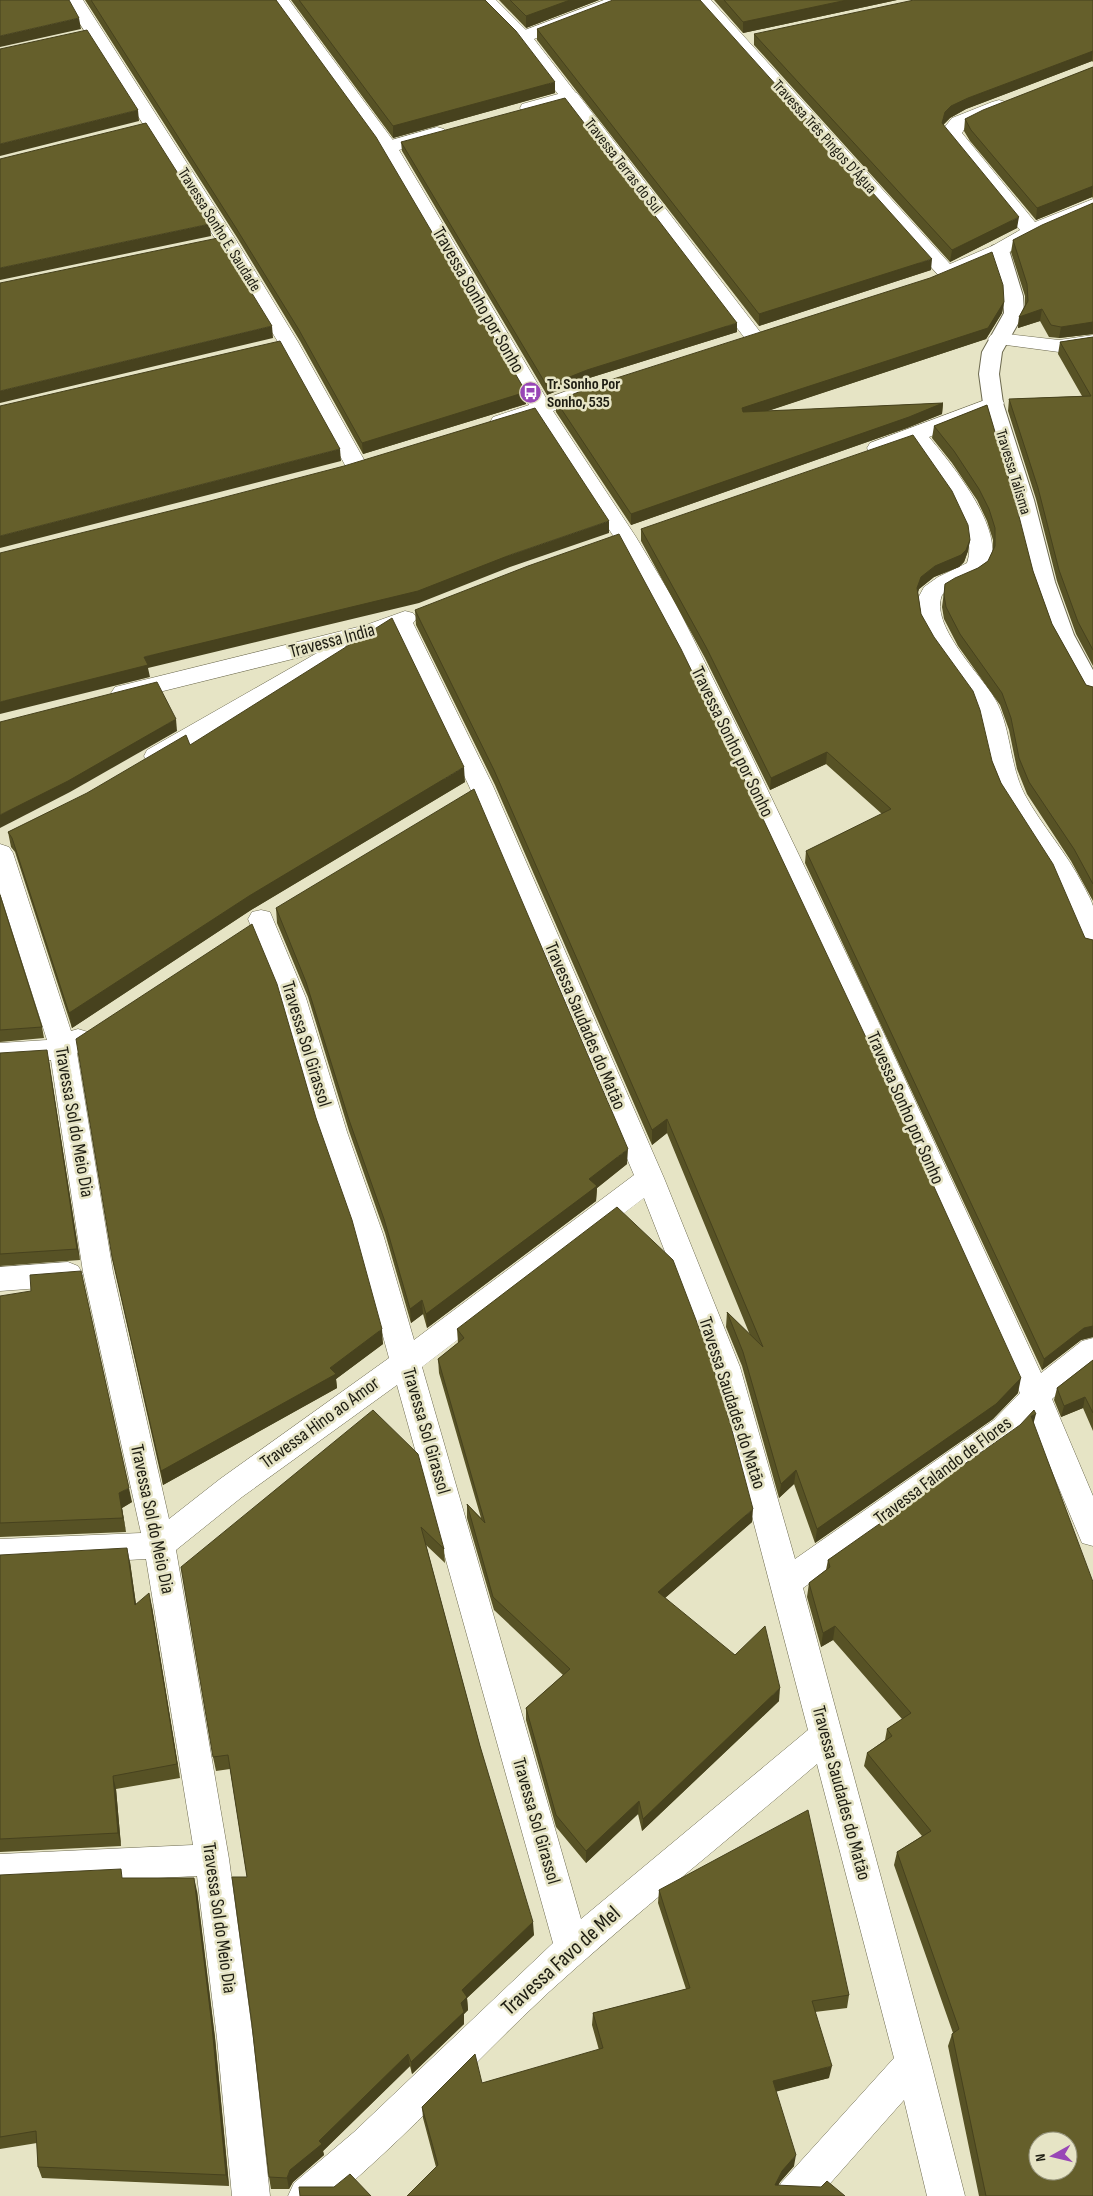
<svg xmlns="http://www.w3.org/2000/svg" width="1093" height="2196" font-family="'Sofia Sans Condensed',sans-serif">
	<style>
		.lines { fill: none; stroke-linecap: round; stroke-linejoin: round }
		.lane-casing { stroke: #6d6a4f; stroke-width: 2 }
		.street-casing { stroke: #6d6a4f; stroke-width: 1 }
		.secondary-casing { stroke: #6d6a4f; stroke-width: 1 }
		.lane { fill: #fff; fill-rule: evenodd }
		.street { fill: #fff; fill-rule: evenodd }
		.secondary { fill: #fff; fill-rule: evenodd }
		.wall { fill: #575225 }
		.shaded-wall { fill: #47421e }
		.building { fill: #655f2b; stroke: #47421e; fill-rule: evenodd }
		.labels { text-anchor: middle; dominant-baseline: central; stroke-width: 5; stroke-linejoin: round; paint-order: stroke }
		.far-street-label { font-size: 16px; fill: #1e1d12; stroke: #e6e4c5 }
		.far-poi-label { font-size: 16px; font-weight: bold; fill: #1e1d12; stroke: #e6e4c5; text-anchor: start }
		.street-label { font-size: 19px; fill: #1e1d12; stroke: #e6e4c5 }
		.near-street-label { font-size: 22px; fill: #1e1d12; stroke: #e6e4c5 }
	</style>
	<rect width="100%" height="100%" fill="#e6e4c5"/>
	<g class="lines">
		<defs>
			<path id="lane" d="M999 244 1006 246 1009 250 1023 296 1024 313 1002 352 999 374 1003 403 1034 500 1055 582 1074 635 1093 670V698L1085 696 1052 635 1033 582 1012 500 983 403 979 374 982 352 1004 313 1003 296 989 250 992 246Z"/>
			<g id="street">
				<path d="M65 0H83L236 240 298 342 367 465 364 470 356 472 348 470 345 465 278 342 216 240Z"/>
				<path d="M271 0H289L395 143 398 147 395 151 388 153 381 151Z"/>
				<path d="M477 0H496L529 33 532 37 529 41 523 42 517 41Z"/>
				<path d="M692 0H711L950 264 992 246 1020 230C1008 214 942 142 943 129L952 118 992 102 999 100 1006 102 1008 106 1006 110 966 126 962 133 1035 222 1093 199V212C1075 220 1057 227 1040 235 1017 246 982 272 957 274L954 277 947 279 940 277Z"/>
				<path d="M570 91 577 93 761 333 764 337 761 341 754 343 747 341 563 101 561 97 563 93Z"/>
				<path d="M998 333 1059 340 1093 335V347L1059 352 991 343 988 339 991 335Z"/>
				<path d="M592 382 600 383 603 388 600 393 553 411 636 537 675 602 751 755 866 995 1041 1373 1082 1341 1093 1338V1366L1073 1381 1052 1399 1093 1496V1546L1082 1543 1031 1421 1016 1438 803 1588 931 2063 965 2196H927L904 2100 819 2196H775L781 2183 894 2058 817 1764C728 1840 636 1913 549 1992 477 2059 411 2133 336 2196H288L294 2183 354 2132 553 1943 397 1385 242 1497 176 1550 229 1859 253 2038 270 2196H232L217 2038 197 1876 0 1886V1854L193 1845 146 1559 0 1567V1539L141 1533 83 1272 51 1060 0 1063V1043L47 1040 0 893V844L9 847 13 853 71 1031 78 1029 88 1032 91 1039 88 1046 77 1053 113 1272 169 1519 220 1479 389 1358 355 1234 319 1132 280 998 248 919 252 912 261 910 270 912 306 998 347 1132 383 1234 414 1340 634 1175 469 786 394 631 345 646 349 651 345 656 165 762 156 764 147 762 144 756 147 750 317 653 123 701 115 699 111 693 115 687 366 625 405 611 413 613 417 618 413 623 493 786 664 1178 740 1367 795 1559 994 1420 1020 1393 840 995 727 755 651 602 614 537 530 408 533 403ZM644 1198 710 1367 731 1436 808 1730 581 1919 422 1367Z"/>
				<path d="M993 397 1001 398 1004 403 1001 408 929 437C950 462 1014 539 985 571 974 583 954 583 942 595 930 624 977 671 992 694 1012 724 1008 763 1025 795 1042 826 1067 853 1083 885 1086 891 1091 899 1093 906 1093 919 1093 937 1093 951L1084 949 1066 905 1049 869 1000 793 989 765 979 716 972 701 936 651 921 622 917 600 924 587 938 577 967 563C980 526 934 470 911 443L878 455 870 453 867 448 870 443Z"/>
				<path d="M68 1262 78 1266 83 1274 78 1282 68 1286 0 1291V1267Z"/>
			</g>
			<g id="secondary">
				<path d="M604 0H629L626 4 534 39 579 97 577 101 529 114 522 112 520 108 522 104 558 94 514 37 517 33Z"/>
				<path d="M437 127 444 129 447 133 444 137 399 150 552 408 549 413 501 428 493 427 490 422 493 417 529 405 378 147 381 143Z"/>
			</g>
		</defs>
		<use href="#lane" class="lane-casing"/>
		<use href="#street" class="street-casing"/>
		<use href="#secondary" class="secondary-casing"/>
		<use href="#lane" class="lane"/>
		<use href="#street" class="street"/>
		<use href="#secondary" class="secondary"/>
	</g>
	<g class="wall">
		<path d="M85 0H276L526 392V404L363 454 300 341 238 239Z"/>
		<path d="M291 0H485L555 93 393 138Z"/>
		<path d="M499 0H599L526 28Z"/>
		<path d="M714 0H897L743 33Z"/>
		<path d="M1093 0V62L1092 61 966 109 950 118 943 125 1017 228 950 262 754 45V34Z"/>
		<path d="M537 29 931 270 759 326 537 40Z"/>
		<path d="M1093 67V198L1092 197 1036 220 970 141 964 131 965 119Z"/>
		<path d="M401 142 737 332 586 379 547 395 402 151Z"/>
		<path d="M1093 203V334L1059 338 1049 337 1040 321 1018 328 1019 317 1025 305V296L1011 252 1013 240Z"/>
		<path d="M1004 302 1002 313 986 339 767 411 943 403 942 414 907 428 631 525 556 412V401Z"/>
		<path d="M1093 337V666L1076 634 1057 581 1036 499 1008 411 1009 399 1082 396 1058 354 1060 342Z"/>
		<path d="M987 405 1033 571 1052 624 1086 685 1093 687V901L1071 861 1027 794 1017 769 1009 730 1000 705 958 646 944 619 942 607 945 584 978 568 988 561 993 550V540L987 521 977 500 952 463 932 438 934 426Z"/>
		<path d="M641 529 970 540 968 551 964 562 959 567 934 577 919 589 918 593 921 614 992 761 1001 783 1085 938 1093 940V1337L1081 1340 1042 1370 805 863 806 851 882 814 826 764 770 790 705 658 641 541Z"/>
		<path d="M415 610 1018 1393 993 1419 815 1543 794 1484 779 1498 742 1366 726 1327 727 1312 750 1335 667 1133 652 1145 495 785 416 625Z"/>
		<path d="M190 745 465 782 251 910 72 1028 15 852 11 847 8 832Z"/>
		<path d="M0 895 42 1027 44 1038 0 1042Z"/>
		<path d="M276 908 627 1164 597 1188 596 1201 427 1328 423 1314 411 1323 385 1233 349 1131 308 997 277 923Z"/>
		<path d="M0 1053 49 1062 80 1260 0 1266Z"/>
		<path d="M316 1118 383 1344 336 1379 337 1388 163 1485 112 1257Z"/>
		<path d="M0 1296 132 1502 122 1508 126 1532 0 1537Z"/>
		<path d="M457 1329 752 1522 665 1598 779 1701 642 1831 638 1814 586 1863 556 1827 526 1720V1708L563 1675 494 1610 467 1518V1504L481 1518 439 1373 438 1359 458 1343Z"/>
		<path d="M1093 1360V1431L1083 1408 1061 1417 1054 1400 1057 1388Z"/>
		<path d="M373 1410 444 1549 445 1563 426 1545 480 1746 534 1935 467 1998 468 2010 464 2014V2024L412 2074 410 2066 323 2151 324 2155 293 2182 289 2189H271L269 2177 247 1877 230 1769 216 1771 213 1757Z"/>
		<path d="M1034 1423 1093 2196H979L948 2046 952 2034 953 2033 894 1865 897 1852 922 1836 864 1766 867 1753 885 1740 887 1729 902 1719 833 1640 821 1647 807 1597 809 1583 826 1570 828 1560Z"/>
		<path d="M0 1555 130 1562 136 1604 152 1607 180 1778 116 1789 121 1846 0 1852Z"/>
		<path d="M0 1875 124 1878 197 1891 215 2038 229 2186 42 2178 38 2167 37 2143 0 2149Z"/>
		<path d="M659 1890 849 1995 847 2008 815 2012 829 2078 776 2091 794 2166 780 2182 778 2185 436 2167 423 2118 422 2107 482 2083 599 2050 592 2025 593 2013 686 1989 658 1903Z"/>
	</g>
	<g class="shaded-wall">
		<path d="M570 0H599L526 28V16Z"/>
		<path d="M847 0H897L743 33V22Z"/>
		<path d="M79 18 81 29 0 47V36Z"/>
		<path d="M1093 51 1092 61 966 109 950 118 944 124 940 134 942 123 945 112 951 106 968 98Z"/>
		<path d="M555 82V93L393 138V126Z"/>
		<path d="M138 110 139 121 0 156V144Z"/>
		<path d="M1093 186 1092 197 1036 220 1037 208Z"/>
		<path d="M1019 217 1017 228 950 262 952 250Z"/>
		<path d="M210 224 211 236 0 280V268Z"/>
		<path d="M932 259 931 270 759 326V314Z"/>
		<path d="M1004 302 1002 313 986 339 741 420 742 408Z"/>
		<path d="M1042 309 1040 321 1018 328 1019 317Z"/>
		<path d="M1093 322V334L1059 338 1061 327Z"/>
		<path d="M737 323V332L586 379 547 395V386L587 370Z"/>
		<path d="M272 326 273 338 0 403V391Z"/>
		<path d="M526 392V404L363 454 362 443Z"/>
		<path d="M943 403 942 414 907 428 631 525V514Z"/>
		<path d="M340 449 341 461 0 548V536Z"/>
		<path d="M609 521V533L510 567 419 603 148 668 150 677 0 714V702L144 657 510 555Z"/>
		<path d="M970 540 968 551 964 562 959 567 934 577 919 589 915 599 917 588 921 577Z"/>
		<path d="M176 719 177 731 70 792 0 828V815Z"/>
		<path d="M827 752 826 764 770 790 771 778Z"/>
		<path d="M464 767 465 782 251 910 72 1028 69 1013 249 896Z"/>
		<path d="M47 1050 49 1062 80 1260 77 1249Z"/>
		<path d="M667 1119V1133L652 1145V1130Z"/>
		<path d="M628 1149 627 1164 597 1188 596 1201 427 1328 426 1314 589 1179Z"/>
		<path d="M422 1300 423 1314 411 1323 410 1309Z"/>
		<path d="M1093 1326V1337L1081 1340 1042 1370 1044 1359 1084 1328Z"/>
		<path d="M382 1329 383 1344 336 1379 337 1388 163 1485 161 1471 330 1368Z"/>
		<path d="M1021 1378 1018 1393 993 1419 815 1543 817 1529Z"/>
		<path d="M1085 1397 1083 1408 1061 1417 1064 1406Z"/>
		<path d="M1036 1414 1032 1429 1031 1416Z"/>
		<path d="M796 1470 794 1484 779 1498 781 1484Z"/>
		<path d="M129 1488 132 1502 122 1508 126 1532 123 1518 119 1493Z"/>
		<path d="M753 1509 752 1522 657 1605 658 1592Z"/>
		<path d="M127 1548 130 1562 138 1619 135 1605Z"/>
		<path d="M149 1593 152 1607 180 1778 177 1764Z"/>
		<path d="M835 1626 833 1640 821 1647 823 1633Z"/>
		<path d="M780 1688 779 1701 642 1831 643 1819Z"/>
		<path d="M113 1776 116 1789 121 1846 118 1833Z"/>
		<path d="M639 1801 638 1814 586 1863V1851Z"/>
		<path d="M194 1878 197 1891 215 2038 229 2186 226 2175Z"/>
		<path d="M533 1922 534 1935 467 1998 468 2010 464 2014V2024L412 2074 411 2062 461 2003 462 1990Z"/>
		<path d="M408 2054 410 2066 323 2151 324 2155 293 2182 289 2189 287 2178 290 2170 319 2141Z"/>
		<path d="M832 2066 829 2078 771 2093 773 2081Z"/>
		<path d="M796 2155 794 2166 780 2182 773 2196 775 2185 782 2171Z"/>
	</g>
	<g class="building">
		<path d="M0 0H69L79 18 0 36Z"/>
		<path d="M91 0H276L376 137 526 392 362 443 299 330 236 228Z"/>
		<path d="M299 0H485L516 31 555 82 393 126Z"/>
		<path d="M510 0H570L526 16Z"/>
		<path d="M613 0H700L932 259 759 314 537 29Z"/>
		<path d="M724 0H847L743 22Z"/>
		<path d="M914 0H1093V51L968 98 951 106 945 112 942 123 1019 217 952 250 754 34Z"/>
		<path d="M87 30 138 110 0 144V49Z"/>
		<path d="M1093 67V186L1037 208 971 130 965 119 983 110Z"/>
		<path d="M565 98 737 323 587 370 547 386 401 142Z"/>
		<path d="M146 123 210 224 0 268V159Z"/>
		<path d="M1093 203V322L1061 327 1051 325 1042 309 1019 317 1028 301 1027 284 1013 240 1042 225Z"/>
		<path d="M218 238 272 326 0 391V283Z"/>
		<path d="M992 252 1003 285 1004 302 988 328 742 408 743 412 943 403 909 417 631 514 556 401 604 382 930 278Z"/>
		<path d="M1093 337V650L1078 622 1059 570 1038 488 1009 399 1091 396 1060 342Z"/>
		<path d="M280 341 340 449 0 536V406Z"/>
		<path d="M987 405 1012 489 1033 571 1052 624 1086 685 1093 687V884L1074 849 1029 782 1019 758 1011 718 1002 693 960 634 946 607 944 595 945 584 955 578 978 568 988 561 995 546V528L989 509 979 489 954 451 934 426Z"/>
		<path d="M535 408 609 521 510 555 418 591 144 657 148 665 0 702V553L206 502 344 466Z"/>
		<path d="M913 435 952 491 968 525 970 540 966 550 961 555 935 566 921 577 917 588 921 614 934 637 973 691 980 710 992 761 1001 783 1053 864 1085 938 1093 940V1326L1084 1328 1044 1359 806 851 891 809 827 752 771 778 706 647 641 529Z"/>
		<path d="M619 534 681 649 739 768 870 1046 1021 1378 996 1404 817 1529 796 1470 781 1484 743 1352 727 1312 763 1347 667 1119 652 1130 494 770 415 610 528 566Z"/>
		<path d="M392 618 464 767 249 896 69 1013 12 838 8 832 87 793 186 735 190 745Z"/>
		<path d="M157 682 176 719 68 781 0 815V722Z"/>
		<path d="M474 789 628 1149 589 1179 597 1186 426 1314 422 1300 410 1309 384 1219 348 1117 306 982 276 908Z"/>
		<path d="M0 895 42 1027 0 1030Z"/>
		<path d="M252 924 277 984 316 1118 352 1220 382 1329 330 1368 336 1374 161 1471 112 1257 76 1039Z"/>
		<path d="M47 1050 77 1249 0 1254V1053Z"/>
		<path d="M617 1207 673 1260 709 1354 730 1423 753 1509 658 1592 735 1655 765 1626 780 1688 643 1819 639 1801 586 1851 556 1815 526 1708 570 1669 493 1597 467 1504 485 1523 438 1359 464 1338 457 1329Z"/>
		<path d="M81 1271 129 1488 119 1493 123 1518 0 1523V1296L31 1291 30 1275Z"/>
		<path d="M1093 1360V1413L1085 1397 1064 1406 1057 1388Z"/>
		<path d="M373 1410 418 1454 444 1549 421 1527 480 1746 533 1922 462 1990 467 1997 461 2003 464 2012 411 2062 408 2054 319 2141 322 2144 290 2170 287 2178 269 2177 252 2025 232 1877H247L228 1755 213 1757 181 1567Z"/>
		<path d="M1034 1410 1036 1414 1031 1416 1093 1582V2196H986L952 2034 959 2029 897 1852 931 1831 867 1753 892 1736 887 1729 911 1713 835 1626 823 1633 809 1583 830 1567 828 1560 1020 1425ZM1038 2141H1068V2171H1038Z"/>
		<path d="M127 1548 135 1605 149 1593 177 1764 113 1776 118 1833 0 1839V1555Z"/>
		<path d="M808 1810 849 1995 812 2001 832 2066 773 2081 796 2155 782 2171 775 2185 821 2187 827 2181 845 2196H407L438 2165 422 2107 475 2054 482 2083 603 2048 593 2013 690 1988 659 1890Z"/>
		<path d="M121 1869 122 1878H194L212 2026 226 2175 38 2167 36 2131 0 2137V1875Z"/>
		<path d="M350 2174 371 2196H300L299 2187H334Z"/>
	</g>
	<defs>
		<symbol id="bus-disc" viewBox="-11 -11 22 22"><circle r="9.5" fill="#9847b6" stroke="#e6e4c5"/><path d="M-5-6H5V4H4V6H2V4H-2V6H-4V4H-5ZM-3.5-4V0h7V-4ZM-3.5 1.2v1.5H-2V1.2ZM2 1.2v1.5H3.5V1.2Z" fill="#fff"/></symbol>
	</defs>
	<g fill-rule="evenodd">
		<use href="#bus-disc" x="518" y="380" width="25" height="25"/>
	</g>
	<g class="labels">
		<g class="far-street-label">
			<text transform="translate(824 137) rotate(48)">Travessa Três Pingos D'Água</text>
			<text transform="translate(623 166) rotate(52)">Travessa Terras do Sul</text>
			<text transform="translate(219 230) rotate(58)">Travessa Sonho E. Saudade</text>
			<text transform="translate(1013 472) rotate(73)">Travessa Talisma</text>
		</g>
		<g class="far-poi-label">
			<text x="547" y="384">Tr. Sonho Por<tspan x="547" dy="18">Sonho, 535</tspan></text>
		</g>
		<g class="street-label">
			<text transform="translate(478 300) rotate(60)">Travessa Sonho por Sonho</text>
			<text transform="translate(332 641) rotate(-15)">Travessa India</text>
			<text transform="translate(732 742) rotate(64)">Travessa Sonho por Sonho</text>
			<text transform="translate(585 1026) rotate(67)">Travessa Saudades do Matão</text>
			<text transform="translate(306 1044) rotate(73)">Travessa Sol Girassol</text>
			<text transform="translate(905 1108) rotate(66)">Travessa Sonho por Sonho</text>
			<text transform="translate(74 1122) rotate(80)">Travessa Sol do Meio Dia</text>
			<text transform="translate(732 1403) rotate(72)">Travessa Saudades do Matão</text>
			<text transform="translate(320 1423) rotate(-36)">Travessa Hino ao Amor</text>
			<text transform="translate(426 1431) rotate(74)">Travessa Sol Girassol</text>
			<text transform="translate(943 1471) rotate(-37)">Travessa Falando de Flores</text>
			<text transform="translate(152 1519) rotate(78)">Travessa Sol do Meio Dia</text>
			<text transform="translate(841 1793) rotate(75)">Travessa Saudades do Matão</text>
			<text transform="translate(536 1821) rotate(74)">Travessa Sol Girassol</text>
			<text transform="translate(219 1918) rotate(82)">Travessa Sol do Meio Dia</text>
		</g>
		<g class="near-street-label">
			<text transform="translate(561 1961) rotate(-42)">Travessa Favo de Mel</text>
		</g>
	</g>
	<g transform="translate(1053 2156) rotate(262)"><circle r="24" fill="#e6e4c5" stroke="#96947d"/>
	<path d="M0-4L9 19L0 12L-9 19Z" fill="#9847b6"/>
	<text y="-8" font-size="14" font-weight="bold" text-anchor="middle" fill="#1e1d12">N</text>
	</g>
</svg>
